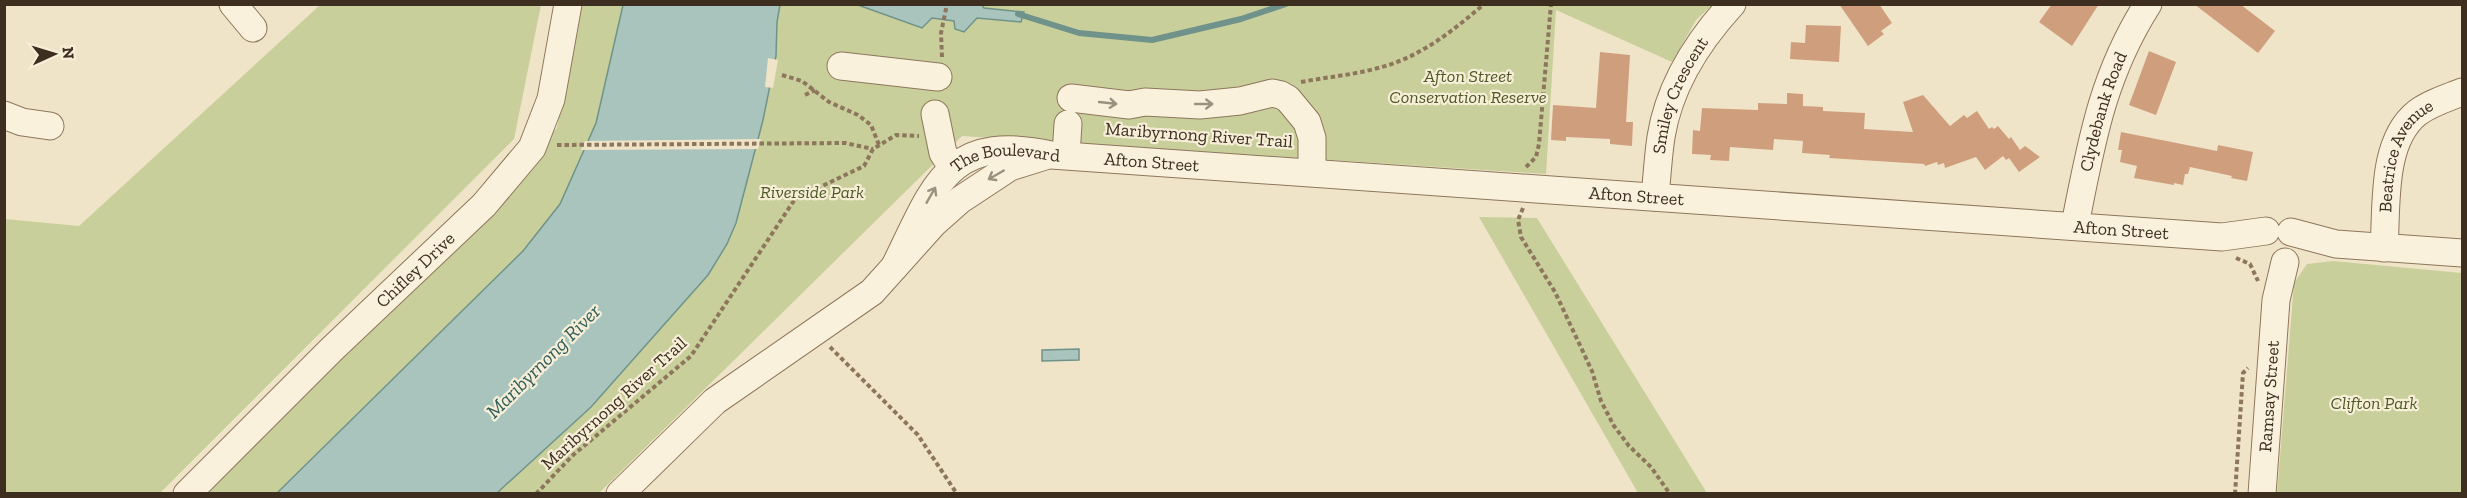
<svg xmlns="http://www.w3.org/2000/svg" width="2467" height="498" font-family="'Zilla Slab',serif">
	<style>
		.green { fill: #c9cf9b }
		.water { fill: #a9c4bc; stroke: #6f938a; stroke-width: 1.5 }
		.pier { fill: #f0e4c8 }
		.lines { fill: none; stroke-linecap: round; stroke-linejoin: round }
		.stream { stroke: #6f938a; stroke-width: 6 }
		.building { fill: #cf9f7d }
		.minor-casing { stroke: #8d765c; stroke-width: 29 }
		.path { stroke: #8d765c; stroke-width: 4; stroke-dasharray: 4.5 3; stroke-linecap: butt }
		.minor { stroke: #faf1dc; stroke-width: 27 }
		.oneway { stroke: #9c907e }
		.labels { text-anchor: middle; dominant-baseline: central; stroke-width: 4.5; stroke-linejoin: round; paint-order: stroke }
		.park-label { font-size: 18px; font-style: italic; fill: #4d5a26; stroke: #f7eed8 }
		.street-label { font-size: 18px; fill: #3d2e20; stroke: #f7eed8 }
		.water-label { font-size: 20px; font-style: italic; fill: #2f5d5a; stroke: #f7eed8 }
	</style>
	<rect width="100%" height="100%" fill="#f0e4c8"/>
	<g class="green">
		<path d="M320 5H541L514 139 160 493H5V219L79 226Z"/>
		<path d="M580 5H623L596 123 560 204 523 251 276 493 202 494 557 128Z"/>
		<path d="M780 5H1712L1696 20 1672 62 1556 10 1546 174 962 136 599 493 497 494 591 407 708 275 727 244 736 223 763 120 776 56 777 22Z"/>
		<path d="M1479 217 1537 218 1707 493H1638Z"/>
		<path d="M2333 261 2462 273V493L2277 494 2294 283 2307 264Z"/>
	</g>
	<g class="water">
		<path d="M623 5H780L777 22 776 56 763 120 736 223 727 244 708 275 591 407 497 493 276 494 523 251 560 204 596 123Z"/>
		<path d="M982 5 984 8 1024 12 1021 22 977 18 964 32 955 29 954 21 932 18 922 28 858 5Z"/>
		<path d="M1079 349V360L1042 361V350Z"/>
	</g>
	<g class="pier">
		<path d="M768 58 778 60 773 88 765 87Z"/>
		<path d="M761 139 758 149 581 150 585 141Z"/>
	</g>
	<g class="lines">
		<path class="stream" d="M1018 14 1079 33 1152 40 1241 19 1286 4"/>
	</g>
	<g class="building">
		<path d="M1839 4H1879L1892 23 1881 31 1884 34 1868 46Z"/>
		<path d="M2052 4H2099L2072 46 2039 22Z"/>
		<path d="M2194 4H2240L2275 31 2258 53Z"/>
		<path d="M1806 25 1841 26 1839 62 1790 59 1791 42 1805 43Z"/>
		<path d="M2149 51 2176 62 2156 115 2129 105Z"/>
		<path d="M1600 52 1630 55 1626 122H1633L1632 146 1610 144V139L1566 137V141L1551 140 1553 105 1596 108Z"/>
		<path d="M1787 93 1803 94V106L1823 107V111L1865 113 1864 129 1913 132 1903 102 1923 95 1950 126 1964 115 1967 118 1977 111 1989 129 1992 127 1994 129 1998 126 2009 139 2011 137 2020 150 2025 146 2040 157 2019 172 2009 158 2014 155 2006 160 2003 156 1985 170 1976 157 1945 168 1944 163 1938 165 1937 162 1925 166 1924 164 1829 158 1830 155 1802 153 1803 141 1774 139 1773 150 1730 147 1729 161 1710 160 1711 155 1692 154 1693 130 1700 131 1702 108 1758 110V103L1787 104Z"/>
		<path d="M2121 132 2217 151 2218 145 2253 152 2247 181 2231 178 2232 176 2190 167 2188 174H2185L2183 185 2174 183V185L2134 178 2137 166 2120 162 2122 150H2118Z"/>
	</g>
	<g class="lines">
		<defs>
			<g id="minor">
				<path d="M233 4 253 28"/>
				<path d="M841 66 938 77"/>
				<path d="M1071 98 1129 105 1145 102 1200 105 1240 101 1272 93 1281 95 1288 99 1307 122 1312 138V172"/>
				<path d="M935 114 943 153 952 167"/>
				<path d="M4 115 22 122 50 126"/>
				<path d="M1066 155 1068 124"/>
				<path id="s1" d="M1655 197C1657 177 1658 157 1661 137 1669 87 1698 41 1732 4"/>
				<path id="s2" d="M2075 225C2091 144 2102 76 2148 4"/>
				<path d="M2291 232 2336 244 2462 253"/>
				<path id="s3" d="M2384 248C2387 206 2381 142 2417 113 2430 103 2447 98 2462 92"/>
				<path id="s4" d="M895 266C934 187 947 132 1051 155L2222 237 2266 231"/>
				<path id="s5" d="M187 494 331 350 484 205 532 148 551 99 568 4"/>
				<path d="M620 494 715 401 872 292 933 224 960 200 1010 167 1045 156"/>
				<path id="s6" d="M2262 494 2276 300 2285 262"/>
			</g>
		</defs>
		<use href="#minor" class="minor-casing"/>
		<g class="path">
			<path d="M942 57 941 33 947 4"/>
			<path d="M782 75 802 81 829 102 858 115 871 125 879 145"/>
			<path d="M1301 82C1327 77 1353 75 1378 68 1419 58 1453 31 1484 4"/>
			<path d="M805 95 815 90"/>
			<path d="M557 145 845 143 873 149"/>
			<path d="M1526 167 1536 157 1539 144 1551 4"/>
			<path d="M1523 208 1518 220 1521 237 1555 292 1592 371 1601 401 1614 426 1629 446 1651 467 1670 494"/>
			<path d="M2236 258 2250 264 2258 281"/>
			<path d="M830 347 918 435 957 494"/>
			<path d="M536 494 572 456 691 356 795 199 864 166 873 149 896 135 919 136"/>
			<path d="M2235 494 2243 373 2248 368"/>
		</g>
		<use href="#minor" class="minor"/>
	</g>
	<defs><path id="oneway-shaft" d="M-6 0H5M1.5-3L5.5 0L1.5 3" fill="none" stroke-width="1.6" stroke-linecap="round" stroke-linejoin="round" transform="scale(1.5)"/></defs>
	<g class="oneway">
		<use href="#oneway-shaft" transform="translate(1108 103) rotate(6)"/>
		<use href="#oneway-shaft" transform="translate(1204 104)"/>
		<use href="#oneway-shaft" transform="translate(996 175) rotate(150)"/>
		<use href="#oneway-shaft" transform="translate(931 195) rotate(-60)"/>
	</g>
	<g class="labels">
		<g class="park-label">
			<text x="1468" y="76">Afton Street<tspan x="1468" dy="21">Conservation Reserve</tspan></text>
			<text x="812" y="192">Riverside Park</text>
			<text x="2374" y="403">Clifton Park</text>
		</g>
		<g class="street-label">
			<text stroke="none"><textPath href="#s1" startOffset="106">Smiley Crescent</textPath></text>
			<text stroke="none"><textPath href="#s2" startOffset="117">Clydebank Road</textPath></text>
			<text transform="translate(1199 135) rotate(4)">Maribyrnong River Trail</text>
			<text stroke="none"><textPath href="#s4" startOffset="318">Afton Street</textPath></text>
			<text stroke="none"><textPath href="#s3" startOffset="98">Beatrice Avenue</textPath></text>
			<text stroke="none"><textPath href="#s4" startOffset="170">The Boulevard</textPath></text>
			<text stroke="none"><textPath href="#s4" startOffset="804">Afton Street</textPath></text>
			<text stroke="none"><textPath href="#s4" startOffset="1290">Afton Street</textPath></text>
			<text stroke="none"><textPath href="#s5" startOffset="320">Chifley Drive</textPath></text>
			<text stroke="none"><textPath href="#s6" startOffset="98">Ramsay Street</textPath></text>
			<text transform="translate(614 403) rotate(-42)">Maribyrnong River Trail</text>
		</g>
		<g class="water-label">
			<text transform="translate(543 361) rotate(-45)">Maribyrnong River</text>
		</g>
	</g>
	<rect width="2467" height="498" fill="none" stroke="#3d2e20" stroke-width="12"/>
	<g transform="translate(54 54) rotate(86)" stroke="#f7eed8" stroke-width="4.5" paint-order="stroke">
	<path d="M0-4.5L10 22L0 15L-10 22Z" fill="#3d2e20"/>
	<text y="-9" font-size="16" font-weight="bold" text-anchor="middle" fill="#3d2e20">N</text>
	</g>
</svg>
